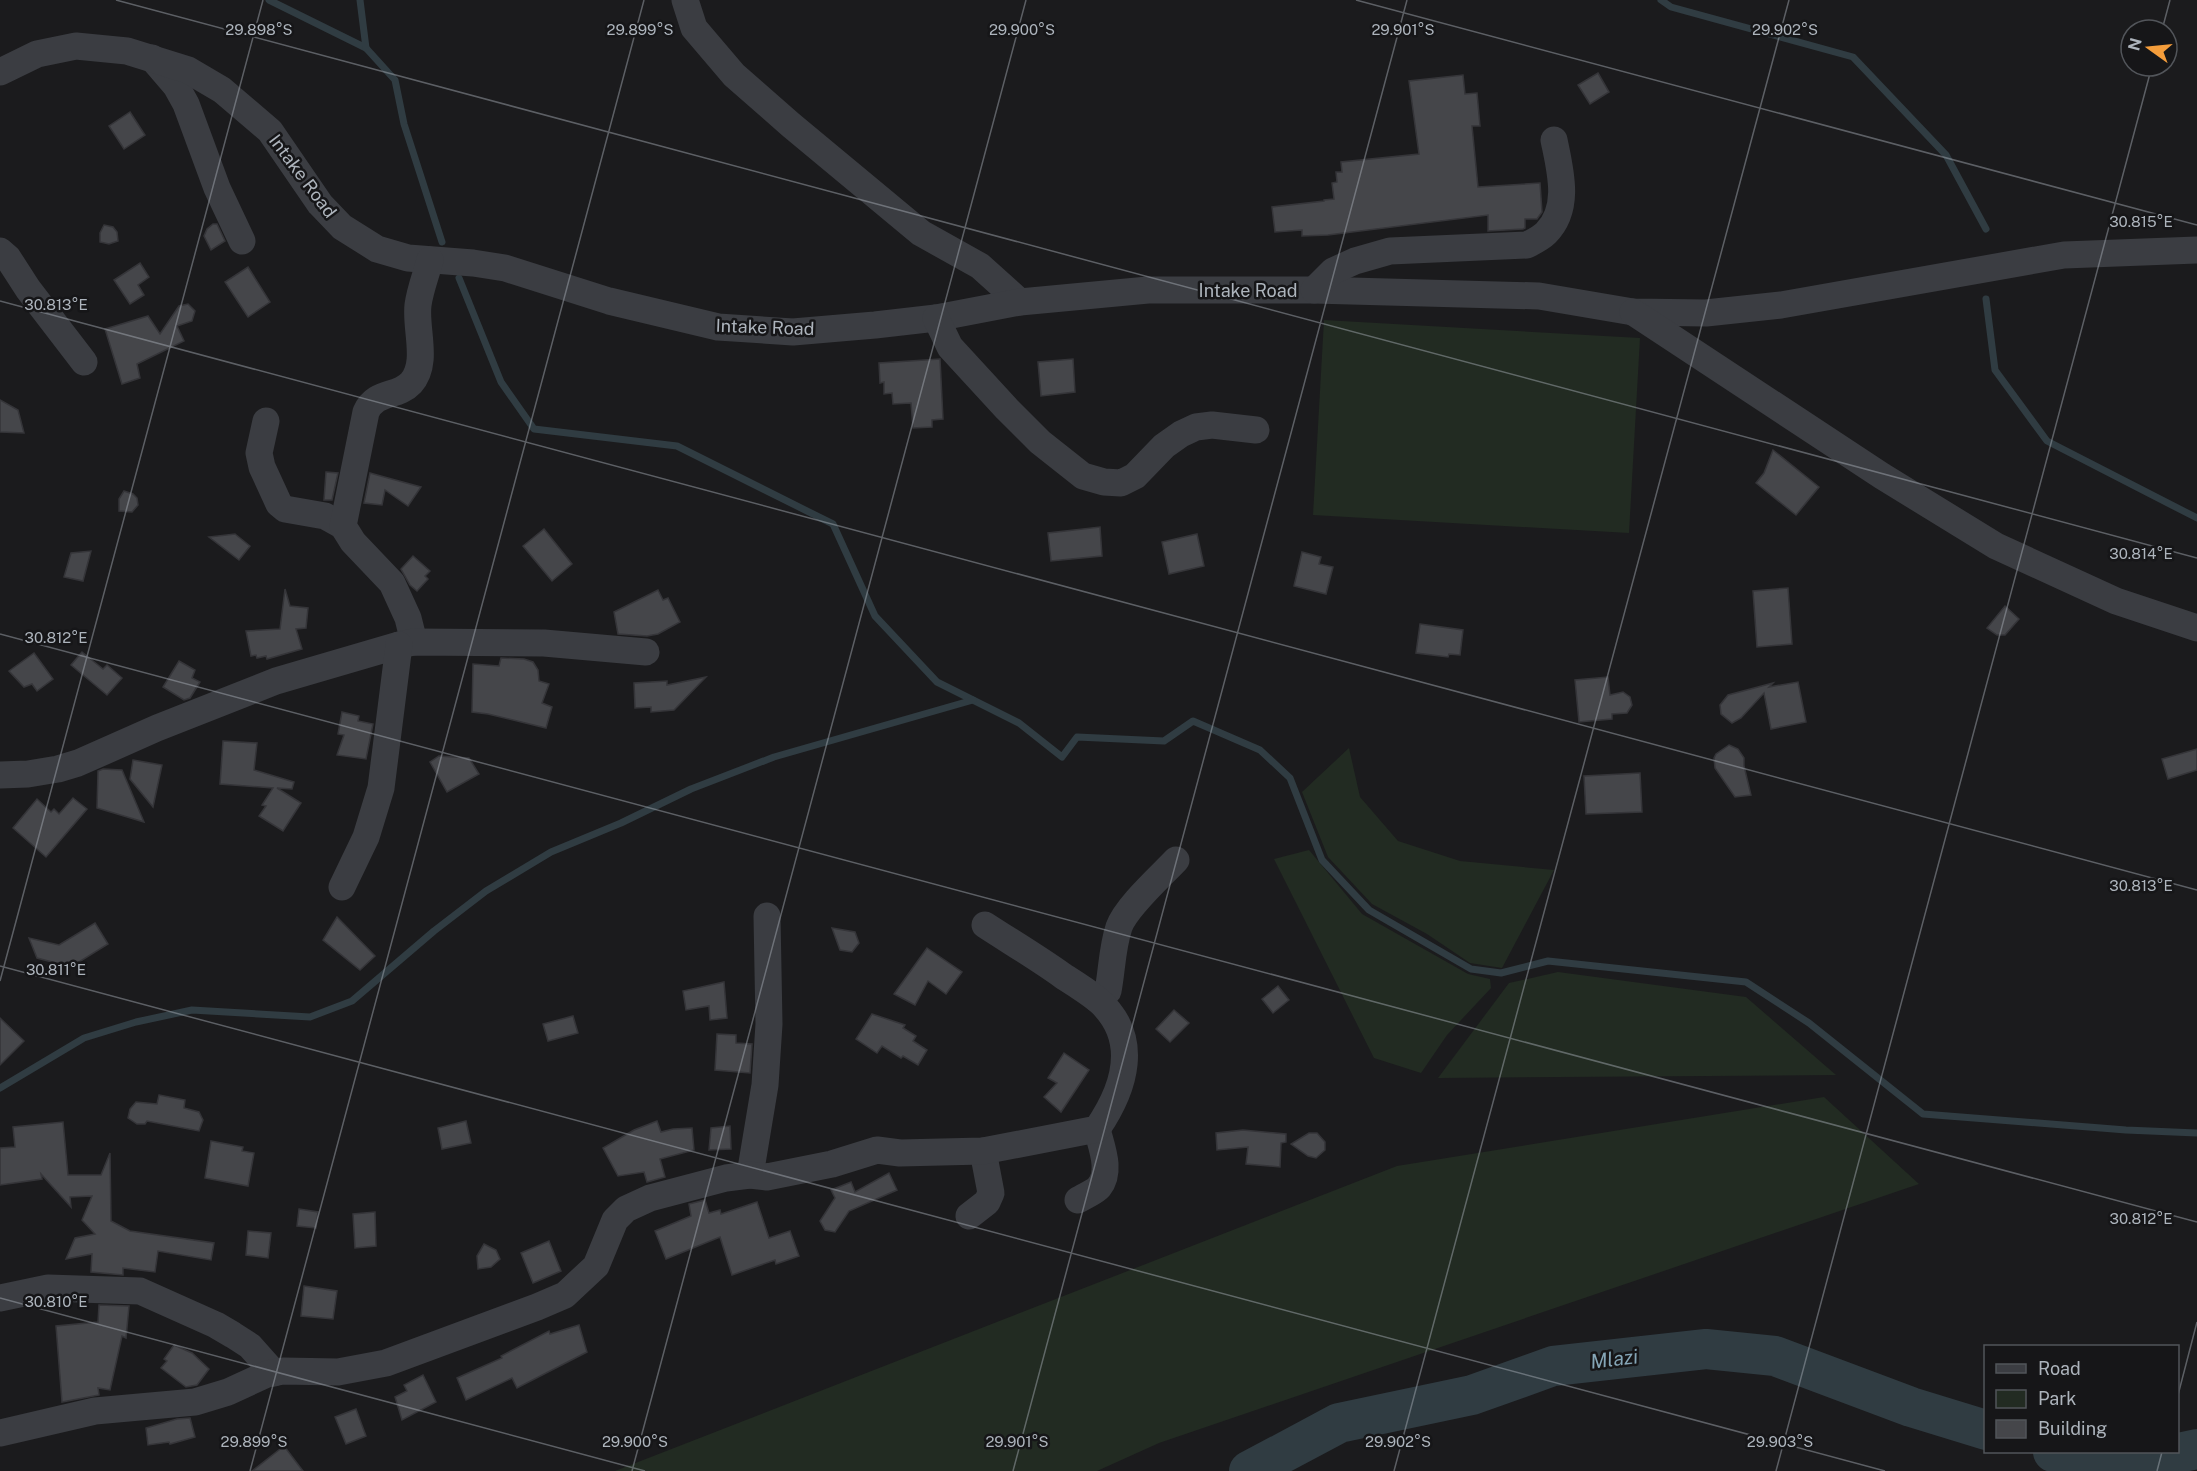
<svg xmlns="http://www.w3.org/2000/svg" width="2197" height="1471" font-family="'Public Sans',sans-serif">
	<style>
		.green { fill: #222b22 }
		.lines { fill: none; stroke-linecap: round; stroke-linejoin: round }
		.stream { stroke: #303c42; stroke-width: 7 }
		.river { stroke: #303c42; stroke-width: 40 }
		.building { fill: #45464a; stroke: #353539; stroke-width: 1.5 }
		.minor { stroke: #3b3d42; stroke-width: 27 }
		.ticks { fill: none; stroke: #adb4bc; stroke-width: 1.5; stroke-opacity: 0.45 }
		.labels { text-anchor: middle; dominant-baseline: central; stroke-width: 5; stroke-linejoin: round; paint-order: stroke }
		.street-label { font-size: 18px; fill: #adb4bc; stroke: #161618 }
		.water-label { font-size: 20px; font-style: italic; fill: #85a6b7; stroke: #161618 }
		.ticks-label { font-size: 15px; text-anchor: middle; fill: #adb4bc; stroke: #161618; stroke-width: 5; stroke-linejoin: round; paint-order: stroke }
	</style>
	<rect width="100%" height="100%" fill="#1b1b1d"/>
	<g class="green">
		<path d="M1324 320 1640 338 1629 533 1313 515Z"/>
		<path d="M1349 748 1360 797 1398 841 1460 861 1554 870 1502 968 1470 963 1427 934 1372 904 1328 857 1302 792Z"/>
		<path d="M1309 850 1362 914 1468 974 1490 979 1491 988 1447 1035 1421 1073 1374 1058 1274 859Z"/>
		<path d="M1558 972 1746 997 1836 1075 1438 1078 1509 983Z"/>
		<path d="M1824 1097 1919 1184 1159 1443 1097 1471H615L1397 1166Z"/>
	</g>
	<g class="lines">
		<g class="stream">
			<path d="M269 0 366 48"/>
			<path d="M360 0 366 48 395 80 404 124 442 242"/>
			<path d="M1661 0 1671 7 1853 57 1946 155 1986 229"/>
			<path d="M459 278 501 382 534 429 677 446 833 524 875 616 937 682 1019 723 1062 757 1077 737 1164 741 1193 721 1260 750 1290 778 1322 860 1369 910 1471 969 1501 973 1548 961 1746 982 1809 1023 1923 1114 2126 1130 2197 1133"/>
			<path d="M1986 299 1995 370 2047 441 2197 518"/>
			<path d="M0 1088 84 1038 136 1022 192 1010 310 1017 352 1001 434 931 486 891 551 852 621 823 691 789 774 757 973 700"/>
		</g>
		<g class="river">
			<path d="M2053 1452 2071 1457 2141 1461 2197 1449"/>
			<path d="M1249 1471 1339 1423 1472 1395 1553 1366 1706 1349 1775 1356 1911 1407 1986 1430"/>
		</g>
	</g>
	<g class="building">
		<path d="M1598 73 1609 92 1590 104 1578 85Z"/>
		<path d="M1463 75 1465 94 1477 93 1480 126H1472L1478 187 1540 183 1542 212 1537 219H1525V228L1523 229 1488 231V215L1328 235 1302 236V230L1275 232 1272 207 1324 201V200L1334 199 1332 183 1337 182 1336 172H1342L1341 162 1419 154 1409 81Z"/>
		<path d="M130 112 145 135 124 149 109 126Z"/>
		<path d="M213 224H217L225 241 211 250 204 236 207 229Z"/>
		<path d="M104 225 113 227 117 232 118 241 109 244 100 242V233Z"/>
		<path d="M140 263 149 277 138 285 144 295 130 304 114 280Z"/>
		<path d="M248 267 270 302 248 317 225 282Z"/>
		<path d="M188 304 195 311 192 321 177 326 184 341 137 364 140 378 122 384 105 329 148 316 160 334 179 306Z"/>
		<path d="M940 359 943 419 932 420V427L913 428 911 403 893 404 892 393 884 394V382L880 383 879 363Z"/>
		<path d="M1073 359 1075 392 1041 396 1038 362Z"/>
		<path d="M0 400 18 410 24 433 0 432Z"/>
		<path d="M1773 450 1819 487 1796 515 1756 483 1764 473Z"/>
		<path d="M326 472 338 473 332 500H324Z"/>
		<path d="M370 473 388 478 421 487 408 506 385 490 382 505 364 503Z"/>
		<path d="M124 491 133 494 137 498 138 505 132 512 119 511V499Z"/>
		<path d="M1100 527 1102 556 1051 561 1048 533Z"/>
		<path d="M544 529 572 564 552 581 523 546Z"/>
		<path d="M235 534 250 546 239 560 209 537Z"/>
		<path d="M1197 534 1204 566 1169 574 1162 542Z"/>
		<path d="M91 551 83 581 64 577 71 553Z"/>
		<path d="M1302 552 1321 557 1319 564 1333 567 1326 594 1294 586Z"/>
		<path d="M413 556 430 571 425 576 428 579 417 591 410 585 401 569Z"/>
		<path d="M1788 588 1792 644 1757 647 1753 591Z"/>
		<path d="M285 589 290 606 308 608 306 628 296 629 302 649 267 659 266 656 257 658 256 655 251 656 246 631 280 629Z"/>
		<path d="M658 590 663 600 668 598 680 622 658 634 647 636 618 634 614 612Z"/>
		<path d="M2005 606 2019 619 2005 635H1997L1987 628Z"/>
		<path d="M1420 624 1463 630 1460 655 1449 654 1448 657 1416 653Z"/>
		<path d="M82 652 103 669 107 665 122 678 107 695 71 665Z"/>
		<path d="M34 653 53 679 37 691 32 684 24 687 9 671Z"/>
		<path d="M501 658 524 659 533 662 538 670 539 681 549 684 542 703 552 707 546 728 488 714 472 712 473 664 499 666Z"/>
		<path d="M179 661 195 670 192 678 200 682 190 698 184 700 163 687Z"/>
		<path d="M706 677 674 710 651 712V707L635 708 634 683 667 681V685Z"/>
		<path d="M1608 677 1610 695 1623 692 1630 697 1632 705 1627 713 1612 714V719L1579 722 1575 680Z"/>
		<path d="M1798 682 1806 722 1771 729 1764 693 1741 718 1732 723 1721 714 1720 705 1728 695 1773 683 1769 687Z"/>
		<path d="M342 712 359 716 358 721 373 724 366 759 337 755 344 735 338 734Z"/>
		<path d="M223 741 257 743 254 770 294 782 292 789 277 788 301 803 283 831 259 816 266 806 262 805 273 788 220 784Z"/>
		<path d="M1729 745 1738 749 1744 758V766L1751 795 1735 797 1715 768 1714 758 1716 754Z"/>
		<path d="M2197 749V770L2168 779 2162 759Z"/>
		<path d="M439 756 469 758 479 774 447 792 430 762Z"/>
		<path d="M133 760 162 765 153 807 130 779Z"/>
		<path d="M103 769 122 770 144 822 97 808 98 771Z"/>
		<path d="M1640 773 1642 812 1586 814 1584 776Z"/>
		<path d="M73 798 87 809 46 857 13 828 37 799 51 812 54 809 59 814Z"/>
		<path d="M337 917 375 956 360 970 323 940Z"/>
		<path d="M95 923 108 944 71 967 37 958 29 938 59 945Z"/>
		<path d="M832 928 855 932 859 943 852 952 840 950Z"/>
		<path d="M927 948 962 972 946 994 928 981 915 1005 894 994Z"/>
		<path d="M724 982 727 1018 710 1020 709 1006 686 1010 683 991Z"/>
		<path d="M1278 986 1289 1000 1273 1013 1262 999Z"/>
		<path d="M1174 1010 1189 1023 1170 1042 1156 1029Z"/>
		<path d="M872 1014 905 1025 903 1028 916 1036 913 1041 927 1050 918 1065 903 1056 901 1058 882 1046 877 1053 856 1039Z"/>
		<path d="M573 1016 578 1033 548 1041 543 1024Z"/>
		<path d="M0 1018 24 1041 0 1065Z"/>
		<path d="M717 1034 736 1035V1043L752 1044 750 1073 715 1070Z"/>
		<path d="M1064 1053 1089 1070 1061 1112 1044 1097 1057 1083 1048 1078Z"/>
		<path d="M159 1095 185 1100 184 1108 199 1112 203 1120 199 1131 147 1121 145 1124H137L128 1118 130 1109 136 1102 157 1104Z"/>
		<path d="M466 1121 471 1143 442 1149 438 1128Z"/>
		<path d="M657 1121 661 1132 673 1129 692 1128 694 1150 660 1159 665 1177 647 1182 644 1172 618 1176 603 1148 634 1130Z"/>
		<path d="M63 1122 68 1175H101L110 1153 111 1221 130 1231 214 1243 211 1260 158 1251 155 1272 123 1268V1275L91 1272 92 1254 66 1259 75 1238 95 1234 82 1220 92 1196 70 1197 71 1207 41 1174 42 1179 0 1185V1148L15 1147 13 1127Z"/>
		<path d="M730 1126 731 1149 709 1150 711 1128Z"/>
		<path d="M1243 1130 1286 1134V1142L1281 1143 1280 1167 1246 1164 1248 1147 1217 1150 1216 1133Z"/>
		<path d="M1309 1133H1317L1325 1142V1150L1316 1158 1308 1156 1291 1144Z"/>
		<path d="M211 1141 243 1147 242 1151 254 1153 248 1186 205 1178Z"/>
		<path d="M889 1173 897 1190 849 1211 835 1232 825 1230 820 1221 835 1198 831 1190 851 1182 855 1192Z"/>
		<path d="M705 1200 709 1213 720 1210 721 1214 757 1202 769 1238 790 1231 799 1256 776 1264 775 1260 732 1275 720 1237 666 1259 655 1231 691 1216 689 1204Z"/>
		<path d="M299 1209 318 1212 316 1228 297 1226Z"/>
		<path d="M375 1212 376 1246 355 1248 353 1214Z"/>
		<path d="M248 1231 271 1233 268 1258 246 1255Z"/>
		<path d="M549 1241 561 1271 533 1283 521 1253Z"/>
		<path d="M484 1244 496 1250 500 1259 491 1267 478 1269 477 1256Z"/>
		<path d="M304 1286 337 1291 333 1319 301 1316Z"/>
		<path d="M99 1305 129 1306 126 1338 122 1336 110 1390 98 1388 99 1395 62 1402 56 1326 98 1322Z"/>
		<path d="M579 1325 587 1352 517 1388 512 1378 466 1400 457 1378 502 1358 501 1356 549 1331 550 1334Z"/>
		<path d="M174 1345 192 1353 209 1369 197 1385 186 1387 161 1368 167 1361 164 1359Z"/>
		<path d="M423 1375 436 1402 402 1420 395 1397 407 1391 404 1385Z"/>
		<path d="M356 1409 366 1436 346 1444 335 1417Z"/>
		<path d="M190 1418 195 1437 170 1444 169 1442 148 1445 146 1428 177 1419Z"/>
		<path d="M284 1446 303 1471H252Z"/>
	</g>
	<g class="lines">
		<g class="minor">
			<path d="M685 0 694 28 734 75 791 125 921 233 980 266 1020 302"/>
			<path d="M152 58 176 86 186 104 217 188 242 241"/>
			<path d="M0 72 37 54 76 46 127 51 188 70 222 90 270 131 320 204 342 227 377 249 408 258 473 263 505 268 609 301 718 327 793 332 875 325 936 318 1020 302 1148 290H1314L1539 296 1633 312 1706 313 1781 305 2064 255 2197 250"/>
			<path d="M0 251 8 258 28 289 84 362"/>
			<path d="M1314 290 1333 271 1355 261 1390 251 1527 245C1533 242 1541 238 1546 233 1571 208 1560 170 1554 140"/>
			<path d="M1633 312 1882 476 1996 546 2116 601 2197 628"/>
			<path d="M936 318 950 347 1007 409 1040 442 1083 476 1104 482 1121 483 1135 476 1164 446 1181 434 1196 427 1212 425 1256 430"/>
			<path d="M266 421 259 453 262 467 279 504 285 509 325 516 343 526"/>
			<path d="M414 642 408 618 392 583 353 542 343 526 366 412C376 390 397 398 411 383 429 363 415 329 418 305 420 290 426 275 430 260"/>
			<path d="M0 775 28 774 58 769 78 763 157 728 276 681 399 645 414 642 544 643 646 652"/>
			<path d="M342 887 366 837 381 788 399 645"/>
			<path d="M1098 1000 1108 991C1112 970 1112 948 1119 927 1126 907 1161 876 1176 860"/>
			<path d="M750 1175 765 1085 769 1024 767 916"/>
			<path d="M1078 1200C1084 1196 1095 1192 1099 1187 1112 1171 1101 1146 1097 1129"/>
			<path d="M969 1216 987 1202 991 1193 983 1151"/>
			<path d="M0 1298 48 1288 140 1291 216 1325 233 1335 250 1346 274 1373"/>
			<path d="M0 1433 95 1411 195 1402 228 1392 267 1374 283 1371 338 1372 386 1363 537 1307 565 1295 596 1266 615 1220 626 1209 650 1198 726 1178 750 1175 767 1177 832 1164 877 1150 900 1153 983 1151 1097 1129C1125 1088 1141 1038 1098 1000 1087 991 1074 983 1063 976 1038 958 1011 942 985 925"/>
		</g>
	</g>
	<path class="ticks" d="M116 0 2197 558M1356 0 2197 225M2162 30 2170 0M0 301 2197 890M0 634 2197 1222M0 966 1885 1471M0 981 263 0M0 1298 645 1471M2178 1395 2197 1322M250 1471 644 0M632 1471 1026 0M1013 1471 1407 0M1394 1471 1789 0M1776 1471 2152 66M2157 1471 2162 1452"/>
	<g class="labels">
		<g class="street-label">
			<text transform="translate(303 176) rotate(53)">Intake Road</text>
			<text x="1248" y="290">Intake Road</text>
			<text transform="translate(765 327) rotate(2)">Intake Road</text>
		</g>
		<g class="water-label">
			<text transform="translate(1614 1359) rotate(-7)">Mlazi</text>
		</g>
	</g>
	<g class="ticks-label">
		<text x="259" y="35">29.898°S</text>
		<text x="640" y="35">29.899°S</text>
		<text x="1022" y="35">29.900°S</text>
		<text x="1403" y="35">29.901°S</text>
		<text x="1785" y="35">29.902°S</text>
		<text x="2141" y="227">30.815°E</text>
		<text x="56" y="310">30.813°E</text>
		<text x="2141" y="559">30.814°E</text>
		<text x="56" y="643">30.812°E</text>
		<text x="2141" y="891">30.813°E</text>
		<text x="56" y="975">30.811°E</text>
		<text x="2141" y="1224">30.812°E</text>
		<text x="56" y="1307">30.810°E</text>
		<text x="254" y="1447">29.899°S</text>
		<text x="635" y="1447">29.900°S</text>
		<text x="1017" y="1447">29.901°S</text>
		<text x="1398" y="1447">29.902°S</text>
		<text x="1780" y="1447">29.903°S</text>
	</g>
	<rect x="1984" y="1345" width="195" height="108" fill="#161618" stroke="#52555a" stroke-width="1.5"/>
	<rect x="1996" y="1364" width="30" height="9" fill="#3b3d42" stroke="#52555a" stroke-width="1.5"/>
	<text x="2038" y="1375" font-size="18" fill="#adb4bc">Road</text>
	<rect x="1996" y="1390" width="30" height="18" fill="#222b22" stroke="#52555a" stroke-width="1.5"/>
	<text x="2038" y="1405" font-size="18" fill="#adb4bc">Park</text>
	<rect x="1996" y="1420" width="30" height="18" fill="#45464a" stroke="#52555a" stroke-width="1.5"/>
	<text x="2038" y="1435" font-size="18" fill="#adb4bc">Building</text>
	<g transform="translate(2149 48) rotate(285)"><circle r="28" fill="#161618" stroke="#52555a" stroke-width="1.5"/>
	<path d="M0-4.5L10 22L0 15L-10 22Z" fill="#f49d3b"/>
	<text y="-9" font-size="16" font-weight="bold" text-anchor="middle" fill="#adb4bc">N</text>
	</g>
</svg>
